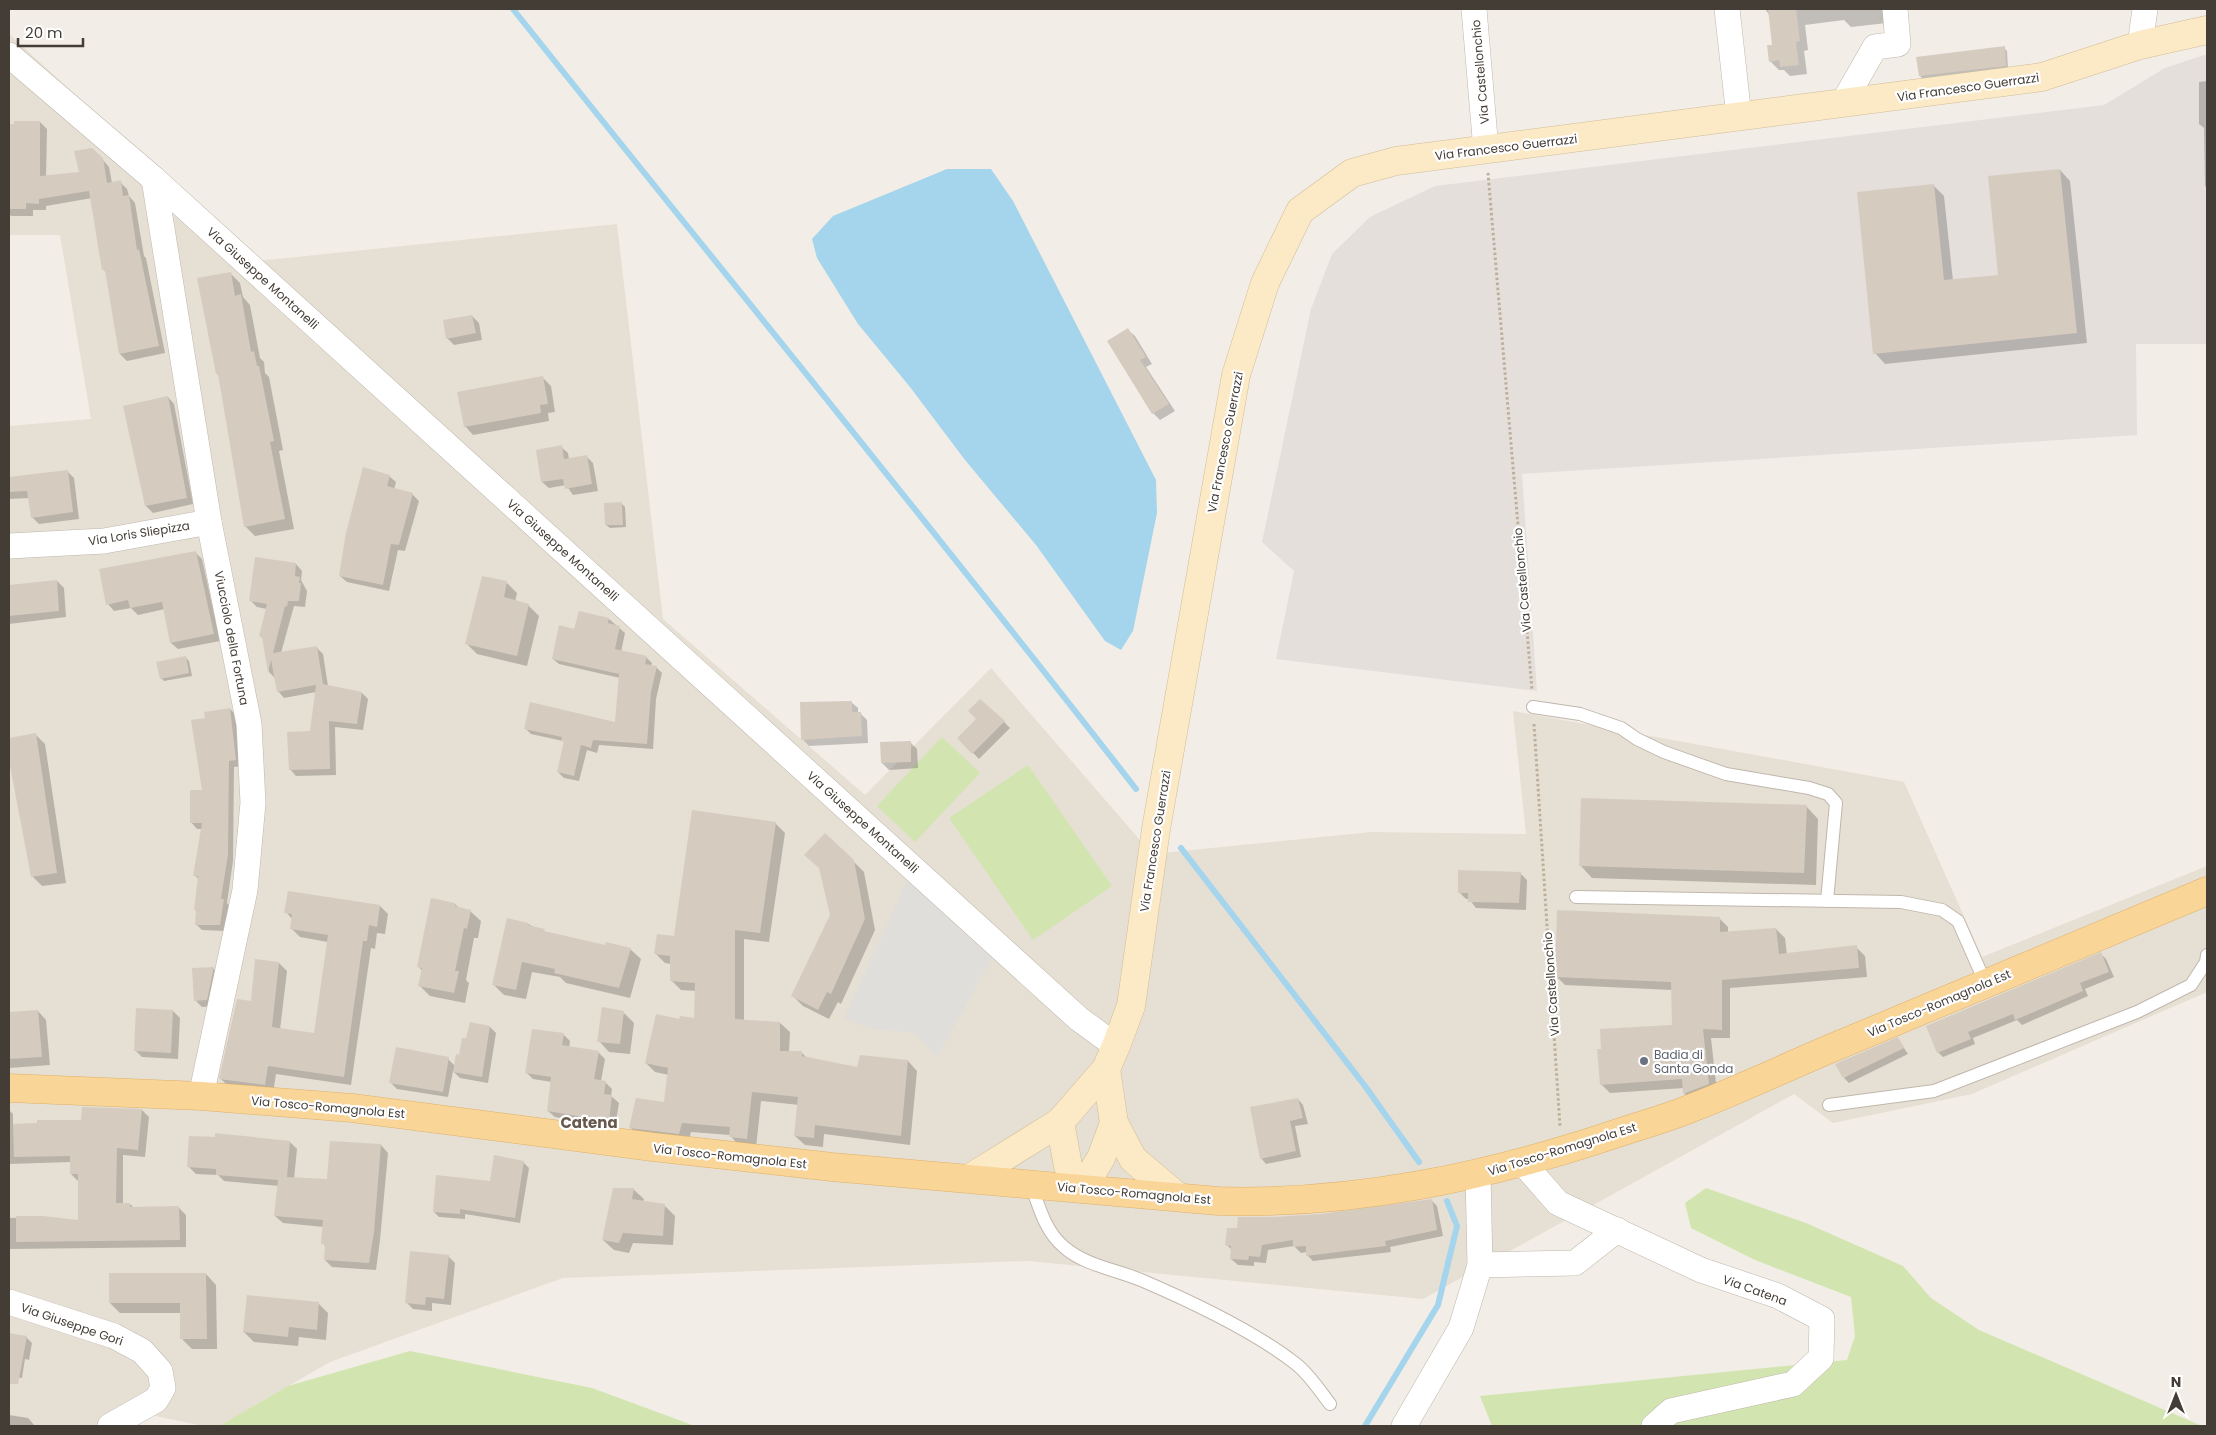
<svg xmlns="http://www.w3.org/2000/svg" width="2216" height="1435" font-family="Poppins,sans-serif">
	<style>
		.residential { fill: #e6dfd4 }
		.industrial { fill: #e4dfdb }
		.green { fill: #d2e5b0 }
		.parking { fill: #e0dedb }
		.water { fill: #a4d5ed }
		.shadow { fill: #0003 }
		.lines { fill: none; stroke-linecap: round; stroke-linejoin: round }
		.stream { stroke: #a4d5ed; stroke-width: 6 }
		.building { fill: #d6cbbf }
		.service-casing { stroke: #c0b7ac; stroke-width: 14 }
		.minor-casing { stroke: #c0b7ac; stroke-width: 26 }
		.secondary-casing { stroke: #d0bc98; stroke-width: 29 }
		.primary-casing { stroke: #deb168; stroke-width: 29 }
		.path { stroke: #beaf9b; stroke-width: 3; stroke-dasharray: 2.5 2.5; stroke-linecap: butt }
		.service { stroke: #fff; stroke-width: 12 }
		.minor { stroke: #fff; stroke-width: 25 }
		.secondary { stroke: #fceac6; stroke-width: 28 }
		.primary { stroke: #f9d598; stroke-width: 28 }
		.worship-dot { fill: #6b7280; stroke: #fff; stroke-width: 2 }
		.labels { text-anchor: middle; dominant-baseline: central; stroke-width: 4.5; stroke-linejoin: round; paint-order: stroke }
		.street-label { font-size: 12px; fill: #443d36; stroke: #fff }
		.worship-label { font-size: 12px; fill: #5b616d; stroke: #fff; text-anchor: start }
		.quarter-label { font-size: 15px; font-weight: bold; fill: #675a4d; stroke: #fff }
	</style>
	<rect width="100%" height="100%" fill="#f2ede6"/>
	<path class="residential" d="M9 34 257 261 617 224 663 619 865 795 991 668 1152 854 1371 832 1526 834 1513 711 1904 782 1982 957 2207 866V992L1972 1094 1833 1123 1794 1094 1423 1299 1028 1261 563 1278 330 1362 219 1426H203L137 1412 119 1426H9V426L91 419 60 235H9Z"/>
	<path class="industrial" d="M2207 54V344H2136L2137 435 1522 474 1537 691 1276 659 1294 571 1262 542 1311 309 1332 254 1370 217 1435 186 2104 105 2165 68Z"/>
	<g class="green">
		<path d="M942 737 980 773 915 842 877 806Z"/>
		<path d="M1028 765 1112 886 1033 940 949 818Z"/>
		<path d="M1706 1188 1806 1223 1903 1266 1931 1298 1979 1330 2202 1426H1492L1480 1396 1847 1360 1855 1336 1851 1297 1755 1260 1691 1228 1685 1203Z"/>
		<path d="M410 1351 592 1388 695 1426H219L288 1386Z"/>
	</g>
	<path class="parking" d="M908 879 992 958 937 1057 914 1033 871 1029 844 1018Z"/>
	<path class="water" d="M947 169H991L1013 201 1156 480 1157 513 1133 631 1121 650 1105 641 1036 545 965 460 910 387 858 324 817 258 812 239 833 216Z"/>
	<g class="shadow">
		<path d="M1765 9H1885L1887 23 1851 27 1844 20 1805 25 1808 50 1804 51 1807 74 1790 76 1784 70H1779L1770 61 1773 46 1770 16Z"/>
		<path d="M2004 48 2007 51 2008 69 1923 79 1920 76Z"/>
		<path d="M2207 81V188L2205 186 2204 128 2199 124V82Z"/>
		<path d="M40 122 47 129 46 177 80 173 102 159 109 167 112 183 120 182 127 189 129 196 135 203 144 256 146 258 165 353 127 361 120 354 107 273 103 269 92 198 46 206V210H33V216H11L9 213V125Z"/>
		<path d="M2060 170 2070 181 2087 343 1885 364 1875 353 1933 185 1944 196 1953 281 1999 276Z"/>
		<path d="M230 273 240 283 243 297 250 305 260 358 264 362 265 373 269 377 283 450 279 451 294 529 255 536 245 526 219 376 217 373Z"/>
		<path d="M472 316 479 323 482 340 454 345 447 338Z"/>
		<path d="M1128 330 1135 336 1152 364 1146 367 1175 411 1160 420 1153 413 1109 341Z"/>
		<path d="M542 377 551 386 555 412 548 413 549 421 473 435 465 426Z"/>
		<path d="M168 397 174 404 193 504 153 513 146 506Z"/>
		<path d="M561 447 568 453 569 459 586 456 593 463 598 491 573 495 566 485 549 488 542 482Z"/>
		<path d="M67 471 74 478 79 519 39 524 32 517 30 498 9 499V479Z"/>
		<path d="M389 476 396 482 394 490 412 494 419 501 405 551 398 550 389 591 347 582 340 576Z"/>
		<path d="M622 504 625 507 626 527 610 528 606 525Z"/>
		<path d="M195 552 202 559 220 641 178 649 171 643 165 609 138 615 131 608 114 611 108 604Z"/>
		<path d="M296 564 302 571 301 580 307 591 305 607 294 606 281 653 316 647 323 654 328 686 362 693 368 699 363 730 335 727 336 775 296 776 290 769 311 733 316 692 284 698 278 691 276 679 269 672 264 639 260 636 267 609 257 607 250 600Z"/>
		<path d="M57 581 64 588 66 617 9 624V587Z"/>
		<path d="M507 583 517 593 515 602 528 605 539 616 527 666 477 654 467 644Z"/>
		<path d="M609 619 625 633 621 652 646 657 652 663 651 666 656 667 662 673 656 699 653 749 599 745 597 753 587 750 579 781 564 778 558 772 565 743 563 741 531 734 525 728 616 724 620 678 559 664 553 659 575 631Z"/>
		<path d="M186 658 189 661 192 676 164 681 161 678Z"/>
		<path d="M851 702 858 708V714H861L867 720 868 743 809 746 802 739Z"/>
		<path d="M230 709 236 715 242 766 234 767 233 861 227 903 230 907 226 931 202 930 196 924 197 912 195 909 199 880 195 875 203 829H197L191 822 203 791 206 719Z"/>
		<path d="M1004 722 1010 728 979 759 959 738Z"/>
		<path d="M36 735 45 744 66 883 42 886 32 876 9 752V740Z"/>
		<path d="M910 742 917 749 918 768 889 770 882 763Z"/>
		<path d="M1806 806 1818 819 1816 885 1592 878 1580 865Z"/>
		<path d="M775 823 785 833 769 942 744 939V1021L780 1023 790 1032 789 1052H801L808 1059 858 1068 908 1061 917 1071 910 1145 824 1134 823 1147 805 1145 795 1136 799 1105 761 1101 756 1148 739 1146 730 1135 691 1132 688 1143 640 1137 631 1128 666 1103 669 1075 655 1072 646 1063 680 1021 696 1019V991L681 990 671 980V964L665 963 655 953 675 938Z"/>
		<path d="M853 861 864 872 875 930 841 1004 838 1002 829 1019 803 1006 793 996 832 915Z"/>
		<path d="M1520 873 1527 880 1526 910 1476 908 1469 899H1466L1459 892Z"/>
		<path d="M289 893 380 906 388 914 385 934 377 933 375 949 371 948 351 1085 276 1074 273 1093 229 1087 221 1079 252 1002 279 963 287 971 280 1030 315 1035 328 942 300 937 292 929 293 920 286 912Z"/>
		<path d="M455 904 459 908 470 911 481 921 478 938H474L466 980 469 983 465 1003 430 996 420 986 422 971 419 967Z"/>
		<path d="M1719 918 1728 927V933L1776 929 1785 938 1787 955 1856 947 1865 956 1867 977 1730 988V1038H1711L1717 1092 1693 1102 1684 1093V1088L1610 1093 1601 1084 1673 1027 1672 990 1565 985 1556 976Z"/>
		<path d="M528 924 547 933 606 946 630 949 641 959 630 998 566 983 560 977 532 972 526 999 504 995 493 984Z"/>
		<path d="M2101 954 2106 959 2114 977 2085 989 2088 996 2022 1025 2017 1020 1973 1038 1975 1044 1943 1057 1938 1052 1927 1027Z"/>
		<path d="M213 968 220 975 213 1006 202 1007 195 1000Z"/>
		<path d="M38 1011 46 1020 50 1065 9 1068V1013Z"/>
		<path d="M173 1011 180 1018 178 1059 142 1057 135 1050Z"/>
		<path d="M624 1013 634 1023 630 1054 609 1052 599 1041Z"/>
		<path d="M471 1024 490 1027 496 1033 488 1083 460 1078 453 1071 448 1097 397 1089 391 1083 448 1059 455 1066 468 1040Z"/>
		<path d="M564 1035 570 1041 569 1048 598 1052 605 1059 601 1081 605 1082 612 1089 611 1096 619 1103 615 1127 555 1117 548 1111 552 1082 533 1079 526 1072Z"/>
		<path d="M1898 1039 1908 1054 1849 1083 1844 1078Z"/>
		<path d="M1298 1099 1303 1105 1308 1124 1295 1126 1301 1157 1266 1164 1261 1158Z"/>
		<path d="M9 1110 13 1114V1125L82 1121 142 1110 149 1117 145 1157 123 1155V1204H130L134 1208H179L186 1215V1247L9 1249V1218L43 1217 79 1222 78 1181 71 1174V1162L9 1164Z"/>
		<path d="M290 1142 297 1149 294 1179 329 1181 381 1145 388 1153 380 1240 376 1270 332 1267 325 1260 326 1247 323 1243 324 1227 283 1223 275 1216 279 1186 224 1181 218 1175 196 1174 189 1167Z"/>
		<path d="M523 1162 529 1168 520 1223 465 1214V1219L439 1217 434 1212 491 1182Z"/>
		<path d="M633 1189 644 1199 643 1202 665 1206 675 1216 673 1245 633 1243 629 1253 614 1250 603 1240Z"/>
		<path d="M1431 1200 1437 1206 1443 1236 1390 1247 1391 1252 1313 1261 1307 1255V1252L1301 1253 1294 1246 1268 1250 1266 1263 1254 1262V1266L1238 1265 1231 1259 1232 1250 1227 1245 1238 1229 1275 1219 1321 1215Z"/>
		<path d="M448 1256 455 1263 451 1305 432 1303V1311L413 1309 407 1303Z"/>
		<path d="M206 1274 216 1285 217 1349H192L182 1339 181 1313H120L110 1303Z"/>
		<path d="M318 1303 328 1313 326 1340 299 1337 298 1346 254 1342 244 1332Z"/>
		<path d="M9 1334 26 1337 32 1343 29 1360 25 1359 22 1378 9 1376Z"/>
		<path d="M9 1415 28 1418 35 1426H9Z"/>
	</g>
	<g class="lines">
		<g class="stream">
			<path d="M513 9C720 269 932 526 1136 789"/>
			<path d="M1181 848 1365 1086 1419 1162"/>
			<path d="M1365 1426 1438 1305 1457 1226 1447 1201"/>
		</g>
	</g>
	<g class="building">
		<path d="M1768 9H1796L1800 41 1796 42 1799 65 1780 67 1779 60 1769 62 1767 45H1772Z"/>
		<path d="M2005 46 2006 66 1919 76 1916 57Z"/>
		<path d="M14 121H40V176L79 172 74 151 92 148 103 158 107 183 121 180 123 196 129 195 137 250 139 249 159 346 119 354 105 270H102L89 191 39 199V204L26 203V209H9V124H14Z"/>
		<path d="M2060 169 2077 333 1873 354 1857 192 1934 184 1944 280 1998 275 1988 176Z"/>
		<path d="M231 272 235 296 241 294 251 352 254 351 257 366H259L274 441 270 442 285 519 244 527 218 374H216L197 278Z"/>
		<path d="M472 315 476 333 446 339 443 320Z"/>
		<path d="M1128 328 1146 357 1140 360 1169 404 1152 414 1107 341Z"/>
		<path d="M543 376 548 404 540 405 541 413 464 427 457 392Z"/>
		<path d="M168 396 187 498 145 506 123 406Z"/>
		<path d="M562 445 564 459 587 455 592 484 565 489 563 479 541 482 536 450Z"/>
		<path d="M363 467 390 475 387 486 413 493 399 545 391 544 383 585 339 576 346 533Z"/>
		<path d="M68 470 73 512 31 518 27 491 9 492V477Z"/>
		<path d="M622 502 623 525H605L604 503Z"/>
		<path d="M196 551 214 634 170 643 162 602 130 608 128 600 106 605 99 569Z"/>
		<path d="M255 557 296 563 295 576 300 577 299 583H301L299 601H288L287 607 285 606 273 653 317 646 323 684 362 692 357 724 329 721 330 769 289 770 287 732 310 731 316 685 277 692 271 660 268 673 262 637 259 636 267 604 249 601Z"/>
		<path d="M482 576 507 581 504 597 529 604 517 656 465 644Z"/>
		<path d="M57 580 59 611 9 616V585Z"/>
		<path d="M579 611 609 618 608 623 620 626 615 649 647 656 645 664 657 666 651 692 647 744 593 740 591 748 581 745 574 776 557 772 564 741H561L562 737 524 729 530 702 615 722 619 674 552 659 559 625 574 629Z"/>
		<path d="M186 656 189 673 160 679 156 662Z"/>
		<path d="M980 699 1005 721 972 754 957 738 976 719 968 711Z"/>
		<path d="M852 701V712H861L862 736 801 740 800 702Z"/>
		<path d="M230 708 236 760 229 761 228 854 221 899H224L220 925H195L196 910H194L198 876H193L202 823H190V790H202L191 720 205 718 204 712Z"/>
		<path d="M36 733 57 873 31 877 9 760V738Z"/>
		<path d="M911 741V762L881 763 880 742Z"/>
		<path d="M1581 798 1807 805 1804 873 1579 866Z"/>
		<path d="M692 810 776 822 760 933 735 930V1019L780 1022V1051H802V1056L857 1067 860 1055 908 1060 901 1136 815 1125 814 1138 794 1136 798 1097 752 1092 747 1139 729 1137 730 1127 682 1123 679 1134 629 1128 636 1098 664 1102 668 1068 645 1063 656 1014 679 1019 680 1016 694 1018 695 983 670 981V956L654 954 657 934 674 936Z"/>
		<path d="M825 833 854 860 865 919 831 994 827 992 818 1010 791 996 830 915 819 868 804 855Z"/>
		<path d="M1458 870 1521 872 1519 903 1468 902V893H1458Z"/>
		<path d="M288 891 380 905 377 927 369 925 367 941H363L344 1077 268 1066 265 1085 219 1079 237 999 251 1001 255 959 279 962 272 1027 314 1033 328 935 290 929 292 914 284 913Z"/>
		<path d="M431 898 455 903V906L471 910 467 929 464 928 455 971H459L454 993 418 986 422 968 417 967Z"/>
		<path d="M1557 910 1720 917V932L1776 928 1779 954 1857 945 1859 968 1722 980V1030L1703 1029 1709 1084 1683 1094 1682 1079 1600 1085 1597 1049H1601L1600 1029 1672 1025 1671 982 1555 977Z"/>
		<path d="M507 918 528 923V925L545 929 544 931 605 945 606 942 631 948 619 988 554 973 555 969 522 962 516 990 492 985Z"/>
		<path d="M2101 952 2109 972 2080 983 2083 991 2015 1020 2013 1014 1968 1032 1971 1039 1937 1053 1926 1026Z"/>
		<path d="M214 967 207 1000 194 1001 192 968Z"/>
		<path d="M602 1007 624 1011 620 1044 597 1042Z"/>
		<path d="M136 1008 173 1010 171 1053 134 1051Z"/>
		<path d="M38 1010 42 1057 9 1059V1012Z"/>
		<path d="M470 1022 490 1026 482 1077 453 1072 456 1054 459 1055 462 1038H466Z"/>
		<path d="M532 1029 564 1033 562 1045 599 1051 594 1079 606 1081 604 1094 612 1095 609 1121 547 1111 551 1077 525 1073Z"/>
		<path d="M1898 1037 1904 1048 1843 1078 1835 1064Z"/>
		<path d="M396 1047 449 1057 443 1092 389 1083Z"/>
		<path d="M1298 1098 1303 1118 1290 1121 1296 1151 1260 1159 1250 1107Z"/>
		<path d="M82 1107 142 1109 138 1150 117 1148 116 1203H130V1207L179 1206 180 1240 16 1242V1216H43L78 1220V1174H70V1156L14 1157 13 1124 37 1123V1120H81Z"/>
		<path d="M215 1133 290 1141 287 1177 327 1179 330 1141 381 1144 374 1232 369 1263 324 1260 325 1244H321L323 1220 274 1216 278 1180 216 1175V1169L187 1167 189 1136 215 1137Z"/>
		<path d="M494 1155 524 1161 515 1218 460 1209V1214L433 1212 436 1175 490 1181Z"/>
		<path d="M613 1188H634L632 1199 665 1204 663 1236 623 1233 619 1243 602 1240Z"/>
		<path d="M1432 1199 1437 1230 1385 1241 1386 1246 1306 1256V1246L1293 1247V1240L1262 1245 1260 1257 1249 1256 1248 1260 1230 1259 1231 1246 1225 1245 1227 1228H1237L1238 1217H1275L1321 1214Z"/>
		<path d="M410 1251 449 1255 444 1299 426 1297 425 1305 405 1303Z"/>
		<path d="M109 1273H206L207 1339H180V1303H109Z"/>
		<path d="M247 1295 319 1302 317 1330 289 1327 288 1337 243 1332Z"/>
		<path d="M9 1333 27 1336 18 1384H9Z"/>
	</g>
	<g class="lines">
		<defs>
			<g id="service">
				<path d="M1533 707 1580 714 1621 728 1637 739 1664 752 1726 774 1809 788 1828 794 1836 803 1827 901"/>
				<path d="M1576 897 1901 902 1942 910 1958 921 1985 982"/>
				<path d="M1829 1105 1934 1091 2137 1012 2191 985 2206 962 2207 955"/>
				<path d="M1031 1184C1039 1207 1045 1231 1064 1247 1084 1265 1117 1270 1141 1280 1190 1301 1254 1331 1296 1364 1309 1374 1320 1391 1330 1404"/>
			</g>
			<g id="minor">
				<path d="M1474 9 1486 150"/>
				<path d="M1727 9 1739 117"/>
				<path d="M2140 45 2145 9"/>
				<path d="M9 55 154 179 1079 1019 1116 1046"/>
				<path d="M1843 103 1875 47 1898 44 1895 9"/>
				<path d="M154 179 209 522 249 724 253 803 245 890 201 1096"/>
				<path d="M9 546 104 541 209 522"/>
				<path d="M1523 1163 1558 1203 1701 1270 1778 1296 1822 1319 1821 1358 1793 1384 1671 1411 1654 1426"/>
				<path d="M1480 1265 1575 1263 1617 1230"/>
				<path d="M9 1302 114 1336 142 1351 160 1371 163 1388 156 1400 110 1426"/>
				<path d="M1404 1426 1461 1328 1480 1265 1478 1174"/>
			</g>
			<g id="secondary">
				<path d="M1106 1069 1114 1123 1133 1159 1178 1197"/>
				<path d="M1060 1122 1068 1166 1077 1188"/>
				<path d="M970 1178 1060 1122 1106 1069 1116 1046 1131 1006 1156 829 1236 375 1265 283 1300 211 1352 173 1396 161 2042 77 2140 45 2207 30"/>
				<path d="M1082 1189 1101 1158 1114 1123"/>
			</g>
			<path id="primary" d="M9 1088 201 1096 352 1108 653 1147 832 1167 1218 1201C1354 1205 1486 1177 1615 1134 1641 1125 1669 1118 1694 1107 1743 1088 1791 1065 1839 1045 1962 994 2084 942 2207 891"/>
		</defs>
		<use href="#service" class="service-casing"/>
		<use href="#minor" class="minor-casing"/>
		<use href="#secondary" class="secondary-casing"/>
		<use href="#primary" class="primary-casing"/>
		<g class="path">
			<path d="M1488 173 1532 690"/>
			<path d="M1534 724 1560 1127"/>
		</g>
		<use href="#service" class="service"/>
		<use href="#minor" class="minor"/>
		<use href="#secondary" class="secondary"/>
		<use href="#primary" class="primary"/>
	</g>
	<circle class="worship-dot" cx="1644" cy="1061" r="5"/>
	<g class="labels">
		<g class="street-label">
			<text transform="translate(1480 72) rotate(-95)">Via Castellonchio</text>
			<text transform="translate(1968 87) rotate(-8)">Via Francesco Guerrazzi</text>
			<text transform="translate(1506 147) rotate(-7)">Via Francesco Guerrazzi</text>
			<text transform="translate(263 278) rotate(42)">Via Giuseppe Montanelli</text>
			<text transform="translate(1225 442) rotate(-79)">Via Francesco Guerrazzi</text>
			<text transform="translate(139 533) rotate(-9)">Via Loris Sliepizza</text>
			<text transform="translate(563 550) rotate(42)">Via Giuseppe Montanelli</text>
			<text transform="translate(1522 580) rotate(-95)">Via Castellonchio</text>
			<text transform="translate(232 638) rotate(79)">Viucciolo della Fortuna</text>
			<text transform="translate(863 822) rotate(42)">Via Giuseppe Montanelli</text>
			<text transform="translate(1155 841) rotate(-81)">Via Francesco Guerrazzi</text>
			<text transform="translate(1551 984) rotate(-94)">Via Castellonchio</text>
			<text transform="translate(1939 1003) rotate(-23)">Via Tosco-Romagnola Est</text>
			<text transform="translate(328 1107) rotate(5)">Via Tosco-Romagnola Est</text>
			<text transform="translate(1562 1149) rotate(-17)">Via Tosco-Romagnola Est</text>
			<text transform="translate(730 1156) rotate(6)">Via Tosco-Romagnola Est</text>
			<text transform="translate(1134 1193) rotate(5)">Via Tosco-Romagnola Est</text>
			<text transform="translate(1755 1290) rotate(20)">Via Catena</text>
			<text transform="translate(72 1324) rotate(19)">Via Giuseppe Gori</text>
		</g>
		<g class="worship-label">
			<text x="1654" y="1054">Badia di<tspan x="1654" dy="14">Santa Gonda</tspan></text>
		</g>
		<g class="quarter-label">
			<text x="589" y="1122">Catena</text>
		</g>
	</g>
	<rect width="2216" height="1435" fill="none" stroke="#443d36" stroke-width="20"/>
	<g transform="translate(2176 1395)" stroke="#ffffff" stroke-width="4" paint-order="stroke">
	<path d="M0-4L9 19L0 12L-9 19Z" fill="#443d36"/>
	<text y="-8" font-size="14" font-weight="bold" text-anchor="middle" fill="#443d36">N</text>
	</g>
	<path d="M18 38v8h65v-8" fill="none" stroke="#443d36" stroke-width="2.5"/>
	<text x="25" y="38" font-size="15" fill="#443d36" stroke="#ffffff" stroke-width="4" paint-order="stroke">20 m</text>
</svg>
